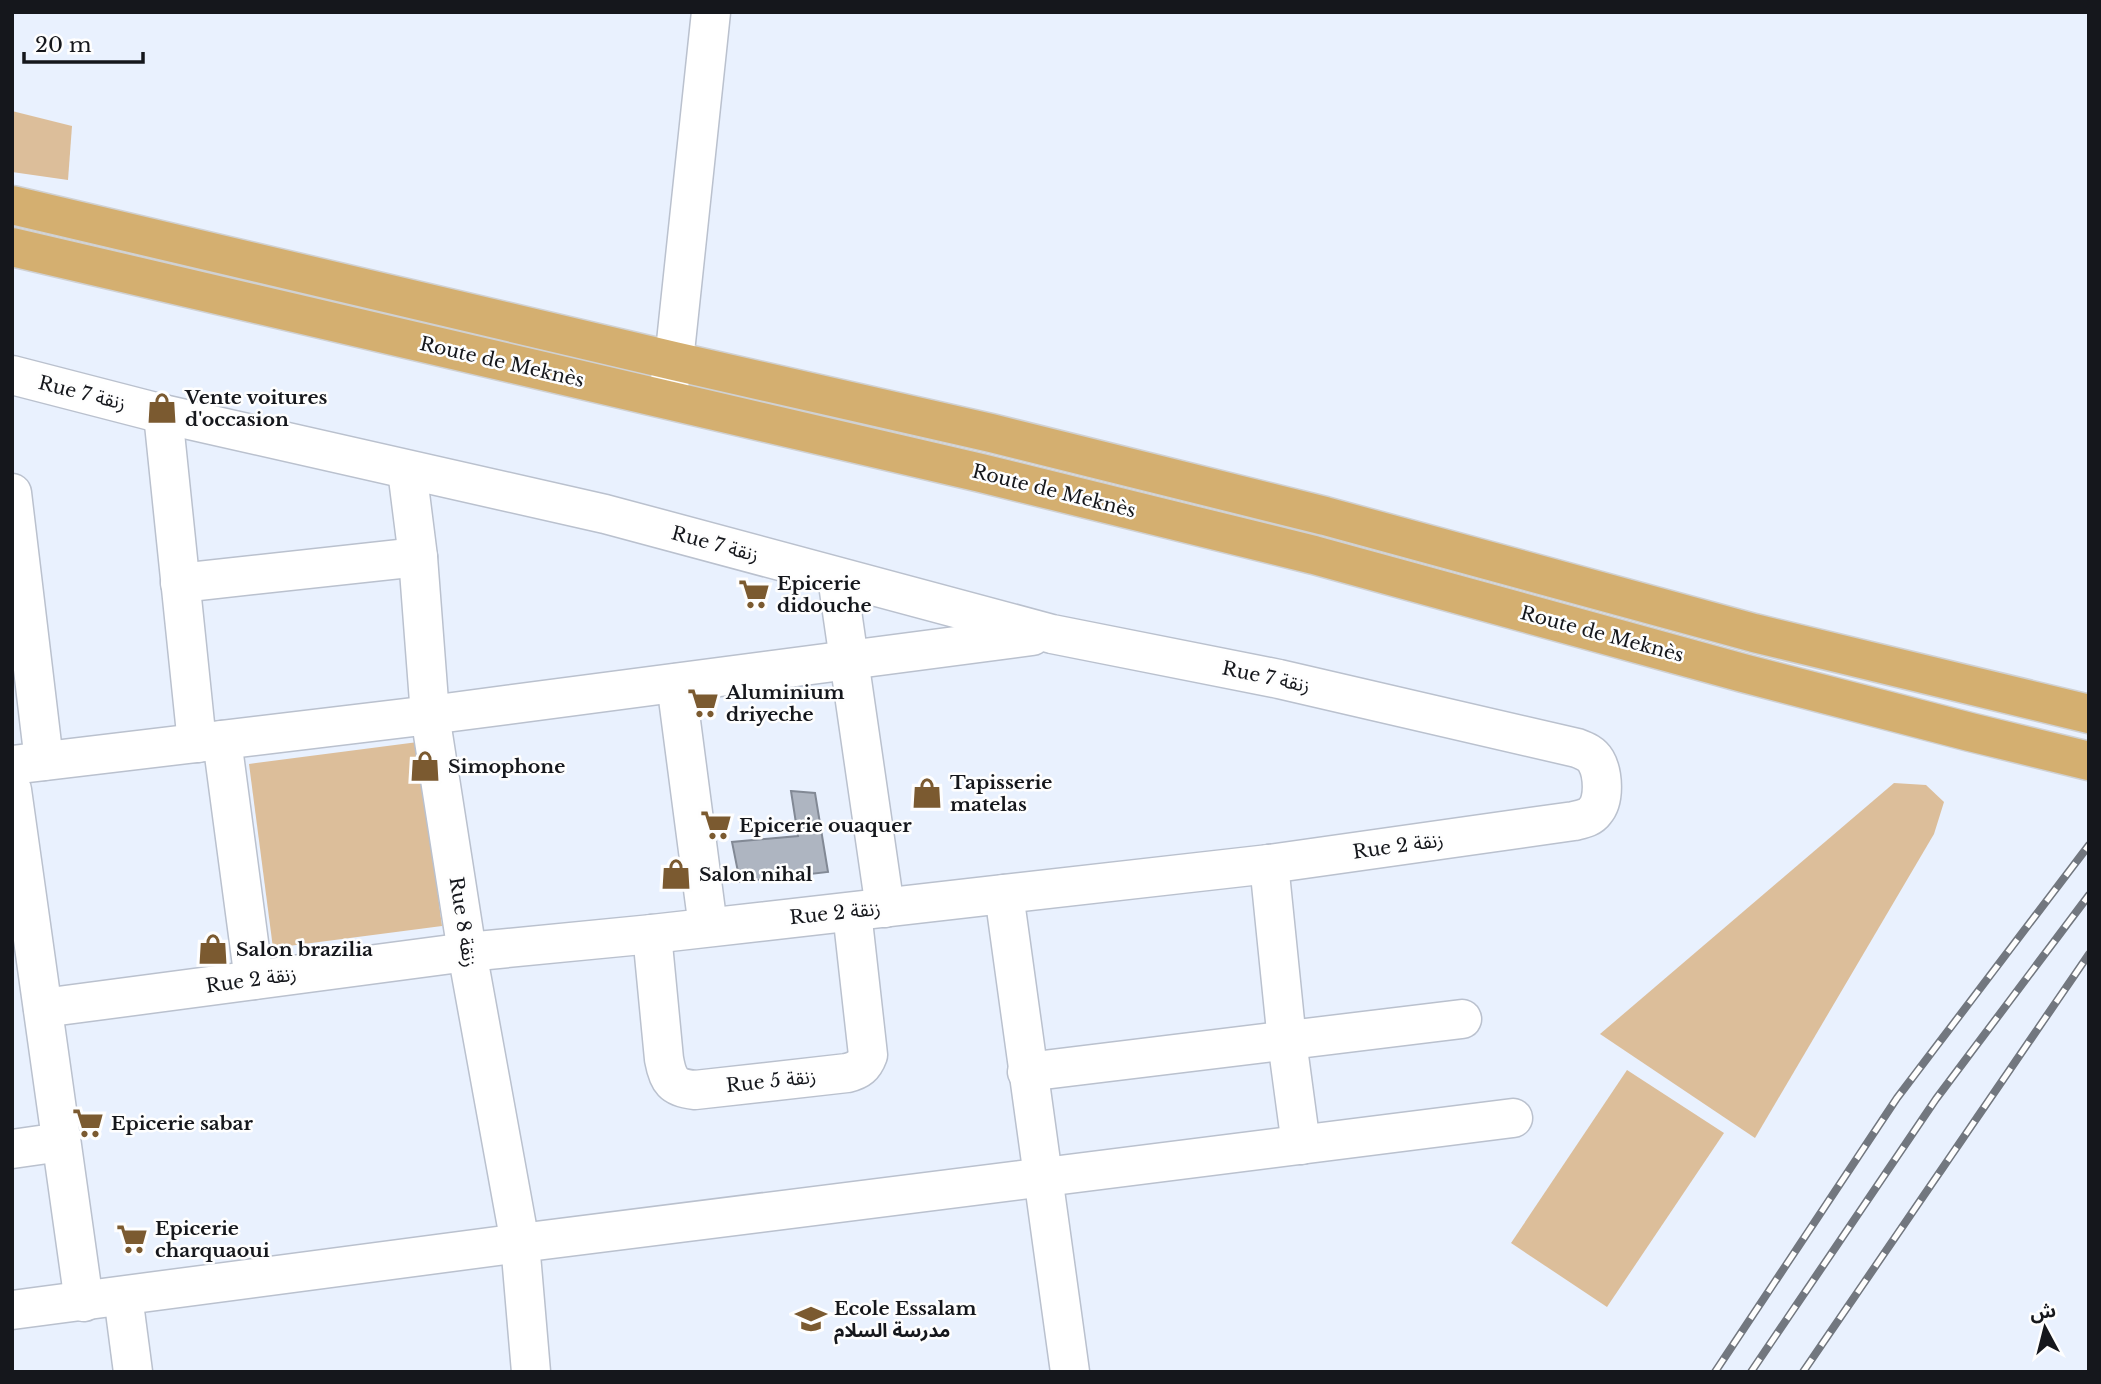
<svg xmlns="http://www.w3.org/2000/svg" width="2101" height="1384" font-family="'Libre Baskerville','Noto Sans Arabic',serif">
	<style>
		.green { fill: #dcbe9a }
		.building { fill: #aeb5c1; stroke: #828995; stroke-width: 2 }
		.lines { fill: none; stroke-linecap: round; stroke-linejoin: round }
		.minor-casing { stroke: #bac1ce; stroke-width: 41 }
		.primary-casing { stroke: #d0d1d2; stroke-width: 41 }
		.minor { stroke: #fff; stroke-width: 38 }
		.primary { stroke: #d4af70; stroke-width: 38 }
		.rail-casing { stroke: #72777f; stroke-width: 8 }
		.rail { stroke: #fefefe; stroke-width: 5; stroke-dasharray: 16; stroke-linecap: butt }
		.labels { text-anchor: middle; dominant-baseline: central; stroke-width: 5; stroke-linejoin: round; paint-order: stroke }
		.street-label { font-size: 19px; fill: #15171c; stroke: #fefefe }
		.poi-label { font-size: 19px; font-weight: bold; fill: #15171c; stroke: #fefefe; text-anchor: start }
	</style>
	<rect width="100%" height="100%" fill="#e9f1fe"/>
	<g class="green">
		<path d="M12 111 72 126 68 180 12 172Z"/>
		<path d="M418 742 442 926 273 948 249 764Z"/>
		<path d="M1894 783 1926 785 1944 802 1934 834 1755 1138 1600 1034Z"/>
		<path d="M1627 1070 1724 1133 1607 1307 1511 1243Z"/>
	</g>
	<path class="building" d="M791 791 815 793 828 872 740 882 732 842 798 836Z"/>
	<g class="lines">
		<defs>
			<g id="minor">
				<path d="M12 375 163 414 605 514 1052 634 1279 679 1577 748C1585 751 1592 754 1596 761 1603 773 1605 800 1595 811 1590 818 1582 819 1574 821L1269 864 652 934 467 952 43 1008"/>
				<path d="M667 394 674 361 711 12"/>
				<path d="M163 414 197 743"/>
				<path d="M407 470 418 557 430 715 467 952 520 1243 531 1372"/>
				<path d="M12 493 44 761"/>
				<path d="M837 577 885 908"/>
				<path d="M180 583 418 557"/>
				<path d="M676 683 708 927"/>
				<path d="M222 740 254 980"/>
				<path d="M12 765 430 715 1032 636"/>
				<path d="M12 790 84 1302"/>
				<path d="M1269 864 1287 1041 1301 1145"/>
				<path d="M1004 894 1070 1372"/>
				<path d="M652 934 664 1059C668 1081 673 1088 695 1090L847 1073C859 1070 864 1066 868 1055L852 912"/>
				<path d="M1027 1072 1462 1019"/>
				<path d="M12 1149 61 1142"/>
				<path d="M123 1296 133 1372"/>
				<path d="M12 1310 520 1243 1513 1118"/>
			</g>
			<g id="primary">
				<path d="M12 205 674 361 991 433 1325 516 1754 633 2089 714"/>
				<path d="M12 247 981 473 1314 555 1743 673 1970 732 2089 761"/>
			</g>
		</defs>
		<use href="#minor" class="minor-casing"/>
		<use href="#primary" class="primary-casing"/>
		<use href="#minor" class="minor"/>
		<use href="#primary" class="primary"/>
		<defs>
			<g id="rail">
				<path d="M1715 1372 1897 1098 2089 845"/>
				<path d="M1751 1372 1936 1099 2089 895"/>
				<path d="M1803 1372 2089 954"/>
			</g>
		</defs>
		<use href="#rail" class="rail-casing"/>
		<use href="#rail" class="rail"/>
	</g>
	<defs>
		<symbol id="shop-bare" viewBox="-9 -9 18 18"><path d="M-5-2.5h2.3a2.7 3.5 0 0 1 5.4 0H5L5.5 6h-11ZM-1.5-2.5h3a1.5 2.3 0 0 0-3 0Z" fill="#7b5a30" stroke="#fefefe" stroke-width="2.5" paint-order="stroke"/></symbol>
		<symbol id="supermarket-bare" viewBox="-9 -9 18 18"><path d="M-6-5.5h2.5l.6 2H6L4.5 2H-2.5L-4.4-4H-6ZM-1.5 3.2a1.3 1.3 0 1 0 .1 0ZM3 3.2a1.3 1.3 0 1 0 .1 0Z" fill="#7b5a30" stroke="#fefefe" stroke-width="2.5" paint-order="stroke"/></symbol>
		<symbol id="school-bare" viewBox="-9 -9 18 18"><path d="M0-5L7-2L0 1L-7-2ZM-4 1L0 2.5L4 1V4Q0 6-4 4Z" fill="#7b5a30" stroke="#fefefe" stroke-width="2.5" paint-order="stroke"/></symbol>
	</defs>
	<g fill-rule="evenodd">
		<use href="#shop-bare" x="140" y="386" width="44" height="44"/>
		<use href="#supermarket-bare" x="732" y="572" width="44" height="44"/>
		<use href="#supermarket-bare" x="681" y="681" width="44" height="44"/>
		<use href="#shop-bare" x="403" y="744" width="44" height="44"/>
		<use href="#shop-bare" x="905" y="771" width="44" height="44"/>
		<use href="#supermarket-bare" x="694" y="803" width="44" height="44"/>
		<use href="#shop-bare" x="654" y="852" width="44" height="44"/>
		<use href="#shop-bare" x="191" y="927" width="44" height="44"/>
		<use href="#supermarket-bare" x="66" y="1101" width="44" height="44"/>
		<use href="#supermarket-bare" x="110" y="1217" width="44" height="44"/>
		<use href="#school-bare" x="789" y="1297" width="44" height="44"/>
	</g>
	<g class="labels">
		<g class="street-label">
			<text transform="translate(502 362) rotate(13)">Route de Meknès</text>
			<text transform="translate(82 393) rotate(14)">Rue 7 زنقة</text>
			<text transform="translate(1054 491) rotate(14)">Route de Meknès</text>
			<text transform="translate(715 544) rotate(15)">Rue 7 زنقة</text>
			<text transform="translate(1602 634) rotate(15)">Route de Meknès</text>
			<text transform="translate(1266 677) rotate(12)">Rue 7 زنقة</text>
			<text transform="translate(1398 846) rotate(-8)">Rue 2 زنقة</text>
			<text transform="translate(835 913) rotate(-6)">Rue 2 زنقة</text>
			<text transform="translate(463 922) rotate(81)">Rue 8 زنقة</text>
			<text transform="translate(251 980) rotate(-8)">Rue 2 زنقة</text>
			<text transform="translate(771 1081) rotate(-6)">Rue 5 زنقة</text>
		</g>
		<g class="poi-label">
			<text x="185" y="397">Vente voitures<tspan x="185" dy="22">d'occasion</tspan></text>
			<text x="777" y="583">Epicerie<tspan x="777" dy="22">didouche</tspan></text>
			<text x="726" y="692">Aluminium<tspan x="726" dy="22">driyeche</tspan></text>
			<text x="448" y="766">Simophone</text>
			<text x="950" y="782">Tapisserie<tspan x="950" dy="22">matelas</tspan></text>
			<text x="739" y="825">Epicerie ouaquer</text>
			<text x="699" y="874">Salon nihal</text>
			<text x="236" y="949">Salon brazilia</text>
			<text x="111" y="1123">Epicerie sabar</text>
			<text x="155" y="1228">Epicerie<tspan x="155" dy="22">charquaoui</tspan></text>
			<text x="834" y="1308">Ecole Essalam<tspan x="834" dy="22">مدرسة السلام</tspan></text>
		</g>
	</g>
	<rect width="2101" height="1384" fill="none" stroke="#15171c" stroke-width="28"/>
	<g transform="translate(2045 1328) rotate(353)" stroke="#fefefe" stroke-width="5" paint-order="stroke">
	<path d="M0-5L12 26L0 18L-12 26Z" fill="#15171c"/>
	<text y="-10" font-size="19" font-weight="bold" text-anchor="middle" fill="#15171c">ش</text>
	</g>
	<path d="M24 52v10h119v-10" fill="none" stroke="#15171c" stroke-width="3.5"/>
	<text x="35" y="52" font-size="21" fill="#15171c" stroke="#fefefe" stroke-width="5" paint-order="stroke">20 m</text>
</svg>
